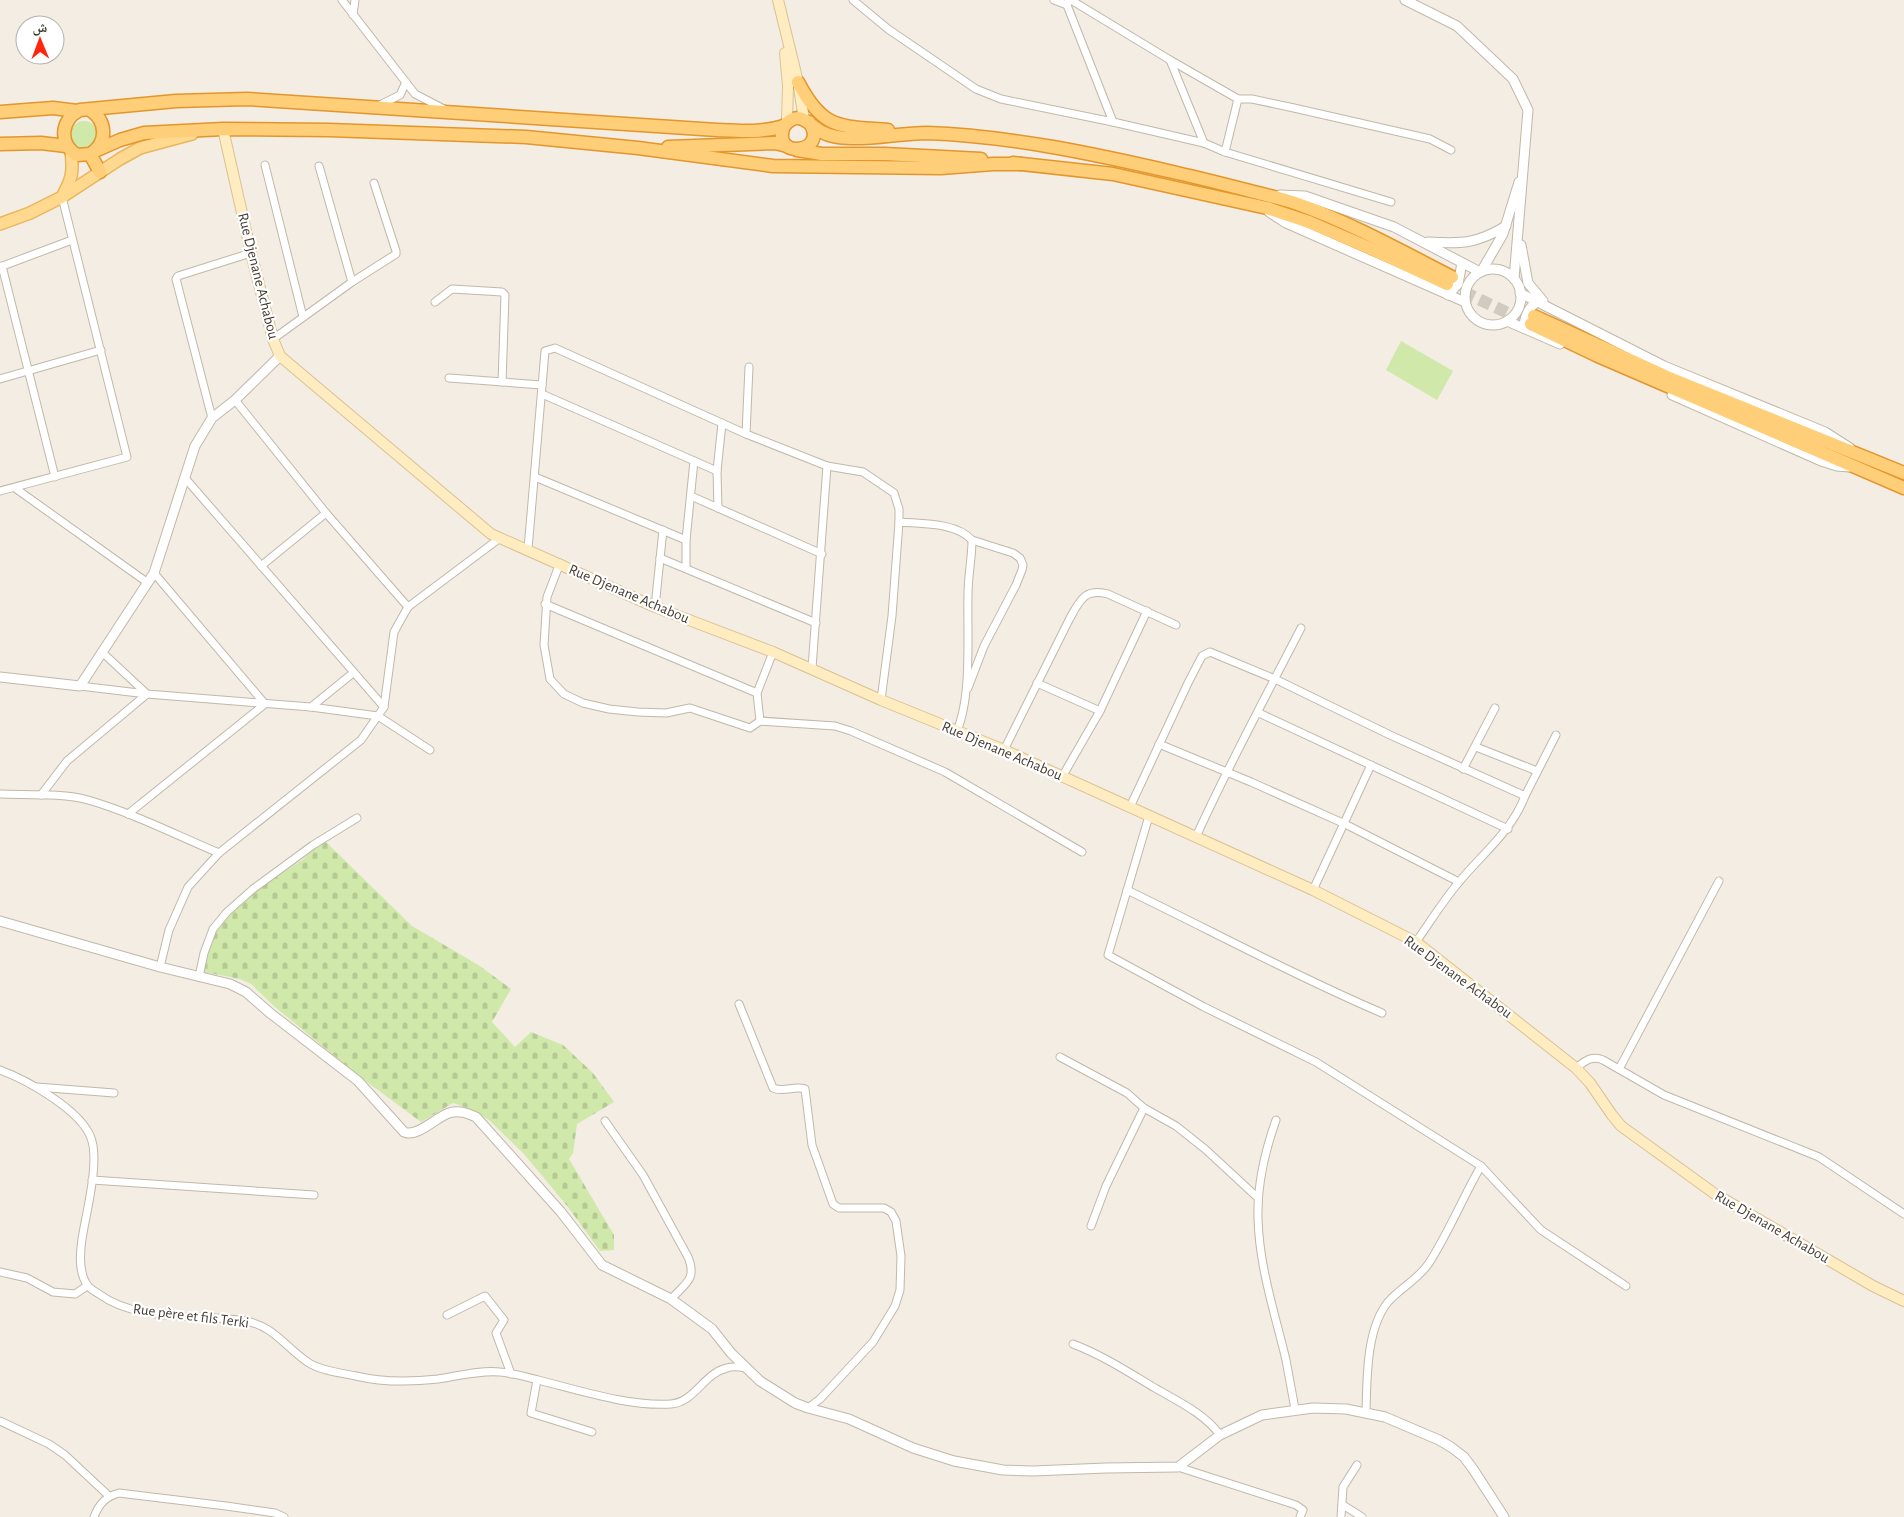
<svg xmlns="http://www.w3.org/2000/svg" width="1904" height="1517" font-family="'Alegreya Sans','Noto Naskh Arabic',sans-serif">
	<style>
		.grass { fill: #d0e9aa }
		.cemetery { fill: url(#cemetery-stones) }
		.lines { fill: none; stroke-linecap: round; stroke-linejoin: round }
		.trunk-tunnel { stroke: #d0cac1; stroke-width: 12; stroke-dasharray: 12 6; stroke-linecap: butt }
		.minor-casing { stroke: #c1b8a9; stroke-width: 9 }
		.tertiary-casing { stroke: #c1b8a9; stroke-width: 11 }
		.secondary-casing { stroke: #d9c293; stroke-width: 12 }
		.primary-casing { stroke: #e9b75c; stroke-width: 14 }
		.trunk-casing { stroke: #e4962c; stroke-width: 15 }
		.minor { stroke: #fff; stroke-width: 7 }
		.tertiary { stroke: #fff; stroke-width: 9 }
		.secondary { stroke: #ffedc1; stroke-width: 10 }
		.primary { stroke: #ffd990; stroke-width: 11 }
		.trunk { stroke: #ffce79; stroke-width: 12 }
		.labels { text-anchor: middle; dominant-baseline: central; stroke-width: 4.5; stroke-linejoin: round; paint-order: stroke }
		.street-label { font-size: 15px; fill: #453d33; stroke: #fff }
	</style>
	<defs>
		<pattern id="cemetery-stones" width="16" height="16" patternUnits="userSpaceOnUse" patternTransform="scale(1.25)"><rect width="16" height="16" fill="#d0e9aa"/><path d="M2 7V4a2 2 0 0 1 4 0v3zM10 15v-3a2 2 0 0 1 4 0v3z" fill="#b4c993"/></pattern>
	</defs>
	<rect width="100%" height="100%" fill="#f3ede4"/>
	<g class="grass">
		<circle cx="84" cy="135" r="14"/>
		<path d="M1401 341 1453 371 1437 400 1386 370Z"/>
	</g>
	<path class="cemetery" d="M324 840 412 926 480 966 511 989 492 1022 515 1047 531 1032 563 1045 593 1073 614 1102 577 1124 573 1153 569 1159 614 1235V1250L600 1251 568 1207 524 1154 489 1120 470 1109 453 1103 421 1122 359 1076 275 1007 251 984 240 979 204 972 209 941 225 919 263 886 302 860Z"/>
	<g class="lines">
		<path class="trunk-tunnel" d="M1447 284 1531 324"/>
		<defs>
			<g id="minor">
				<path d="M342 0 415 94 444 109"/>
				<path d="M853 0 888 29 976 89 1001 99 1113 122 1204 143 1225 152 1391 202"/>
				<path d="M1054 0 1067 5"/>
				<path d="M1069 0 1067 5 1113 122"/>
				<path d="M1071 0 1170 60 1238 99H1252L1294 108 1430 139 1451 150"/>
				<path d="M353 15 355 0"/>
				<path d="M1170 60 1204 143"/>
				<path d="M380 105 400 95 406 82"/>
				<path d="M1225 152 1238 99"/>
				<path d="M265 165 303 317"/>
				<path d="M319 166 352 282"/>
				<path d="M2 266 55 477"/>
				<path d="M0 267 72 240"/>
				<path d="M435 302 452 289 502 292 505 295 502 382"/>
				<path d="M273 339 352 282 396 254V251L374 183"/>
				<path d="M449 378 542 385"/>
				<path d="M0 379 101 350"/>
				<path d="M542 394 717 471"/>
				<path d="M235 400 326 513 408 607"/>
				<path d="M212 418 176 279 178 276 251 253"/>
				<path d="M746 434 749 367"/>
				<path d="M535 477 686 540"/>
				<path d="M185 478 384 707"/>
				<path d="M15 488 148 583"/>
				<path d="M0 491 127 457 62 197"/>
				<path d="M691 496 822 554"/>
				<path d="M718 508 717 471 722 423"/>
				<path d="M528 549 545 351 555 348 746 434 827 466 863 472 894 493 899 509V522"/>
				<path d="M660 558 816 623"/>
				<path d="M560 563 547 597 544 645 550 679 564 694 583 703 609 709 638 712 666 713 690 708 750 728 760 721 835 726 851 731 945 772 1082 852"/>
				<path d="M261 566 326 513"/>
				<path d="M686 568V540L694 461"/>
				<path d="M545 604 757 693"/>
				<path d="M655 607 663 530"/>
				<path d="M812 668 827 466"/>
				<path d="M1037 683 1100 711"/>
				<path d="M80 686 147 694 311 707 378 716 430 750"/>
				<path d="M968 688 984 646 1016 585 1022 570 1023 565 1020 558 1013 553 972 540"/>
				<path d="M881 700 892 616 899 522C922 524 955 522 972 540 972 558 968 576 968 594 967 634 972 695 957 731"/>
				<path d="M311 707 353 673"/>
				<path d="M1259 713 1508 829"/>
				<path d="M760 721 757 693 773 652"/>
				<path d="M1159 744 1251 782 1345 824 1459 882"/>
				<path d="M1476 747 1537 771"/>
				<path d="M1004 750 1070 618C1080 600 1085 588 1108 594L1176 625"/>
				<path d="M1463 769 1495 708"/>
				<path d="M1062 777 1100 711 1147 611"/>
				<path d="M0 794C25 795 64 793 88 800 133 813 176 835 219 853"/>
				<path d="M41 795 67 761 147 694 103 653"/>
				<path d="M1525 796 1556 735"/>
				<path d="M1130 807 1188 683 1202 656 1210 652 1275 679 1390 735 1525 796C1512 831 1482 854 1459 882 1443 901 1430 922 1416 942"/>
				<path d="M128 814 265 704 154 573"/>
				<path d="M1149 816 1108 955 1204 1007 1316 1062 1481 1166 1541 1230 1626 1286"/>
				<path d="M1196 837C1228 766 1265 698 1301 628"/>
				<path d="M1127 890C1212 931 1295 976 1382 1013"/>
				<path d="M1313 890 1371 765"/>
				<path d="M160 967 169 930 188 887 219 853 361 740 384 707 394 632 408 607 500 538"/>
				<path d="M199 977 204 953 213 929 227 912 253 889 313 845 357 818"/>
				<path d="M739 1004 773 1088C784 1093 795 1085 805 1089L812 1145 833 1204 839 1208H884L891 1212 896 1221 901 1256 900 1290 895 1306 873 1342 820 1399 808 1408"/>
				<path d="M1060 1057 1127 1093 1144 1108 1176 1126 1205 1149 1258 1198"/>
				<path d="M1576 1068C1585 1061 1592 1055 1603 1060L1664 1095 1819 1157 1904 1214"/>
				<path d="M1619 1069 1719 881"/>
				<path d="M0 1070C27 1080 81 1110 91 1138 100 1162 86 1213 82 1239 80 1253 78 1273 88 1286 90 1289 96 1292 99 1294 138 1323 199 1313 245 1321 273 1325 287 1349 309 1363 322 1371 341 1373 356 1376 381 1382 412 1382 438 1379 458 1376 480 1370 500 1372 513 1373 526 1377 538 1380 578 1390 630 1407 671 1404 695 1402 704 1373 727 1368 732 1366 740 1367 746 1368"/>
				<path d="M37 1087 114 1093"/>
				<path d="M1276 1120C1265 1151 1257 1185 1258 1218 1259 1266 1275 1314 1286 1360 1289 1376 1292 1393 1295 1409"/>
				<path d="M605 1121 643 1175 688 1257C697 1279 686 1283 671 1299"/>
				<path d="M92 1180 314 1195"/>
				<path d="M1091 1226 1106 1186 1144 1108"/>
				<path d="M0 1272 27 1278 53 1292 75 1294 87 1286"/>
				<path d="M447 1315 485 1296 504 1320 496 1333 511 1374"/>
				<path d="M1073 1344C1102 1355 1128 1372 1155 1388 1177 1401 1204 1413 1220 1435"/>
				<path d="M537 1380 531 1413 592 1432"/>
				<path d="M1366 1412C1367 1379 1366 1329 1388 1302 1401 1287 1418 1280 1429 1263 1449 1232 1463 1197 1481 1166"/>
				<path d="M0 1421 49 1444 65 1455 109 1496"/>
				<path d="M1178 1467 1296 1505 1303 1510 1300 1517"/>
				<path d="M1343 1505 1362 1517"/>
				<path d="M94 1517C99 1504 105 1497 119 1493L226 1506 275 1513 284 1517"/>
				<path d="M1341 1517 1343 1487 1357 1465"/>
			</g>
			<g id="tertiary">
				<path d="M1405 0 1457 26 1513 79 1528 110 1514 279"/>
				<path d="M1280 195 1305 196 1394 227 1480 272"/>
				<path d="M1269 212 1286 223 1465 302"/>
				<path d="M1428 242C1462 244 1476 244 1506 226"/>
				<path d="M1521 245 1528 283 1543 301"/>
				<circle cx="1493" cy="297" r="28"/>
				<path d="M1481 272 1503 234 1519 182"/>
				<path d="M1520 293 1664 366 1825 432 1850 448"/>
				<path d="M1448 295 1458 284 1462 263"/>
				<path d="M1507 321 1560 344"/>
				<path d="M1524 328C1524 316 1528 308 1538 301"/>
				<path d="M1672 395 1821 461 1837 466 1849 467"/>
				<path d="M0 677 80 686 154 573 195 446 212 418 235 400 280 356"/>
				<path d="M0 921 160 967 230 984 246 992 270 1013 358 1081 404 1132C417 1138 436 1117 449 1113 459 1110 467 1113 476 1117L561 1212 602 1265 671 1299 712 1329 731 1353 760 1381 795 1403 808 1408 849 1419 913 1448 954 1461 1003 1470 1033 1471 1106 1468 1178 1467 1220 1435 1262 1415 1313 1408 1346 1409 1385 1417 1439 1440 1451 1447 1464 1457 1473 1469 1504 1517"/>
			</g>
			<g id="secondary">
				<path d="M778 0 798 82 804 119"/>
				<path d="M785 53 788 86 787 121"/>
				<path d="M223 129 251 253 273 339 280 356 491 534 655 607 773 652 881 700 1004 750 1313 890 1416 942 1576 1068 1590 1083 1612 1115 1621 1126 1715 1194 1873 1286 1904 1301"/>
			</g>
			<g id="primary">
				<path d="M64 193C73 177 73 169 71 151"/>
				<path d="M0 224 30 213 62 197 120 159 140 148 192 134"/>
			</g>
			<g id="trunk">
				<path d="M798 82C823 130 839 126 888 130"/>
				<path d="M90 110C107 121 108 143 90 154L77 155C58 144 61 119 80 110L176 101 247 99 717 130C739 131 762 133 784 126"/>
				<path d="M0 112 53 108 77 111"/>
				<path d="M809 122C831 153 770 161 784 126 800 108 808 125 822 132 831 137 841 138 851 138 876 139 902 133 927 133 1011 136 1095 154 1177 173 1204 179 1231 186 1258 193 1270 196 1283 199 1295 203 1349 222 1401 251 1452 277"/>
				<path d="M0 144 41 143 66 146"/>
				<path d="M668 147 775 143 787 146"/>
				<path d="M797 150 822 154H885L981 159"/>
				<path d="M95 151 120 140 144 133 223 129 329 130 526 137 638 148 773 166 941 168 993 164H1021"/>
				<path d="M90 154 100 172"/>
				<path d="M1013 163 1113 174 1267 208 1309 222 1374 250 1447 284"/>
				<path d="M1534 316 1667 377 1904 473"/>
				<path d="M1531 324 1598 356 1904 488"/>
			</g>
		</defs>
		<use href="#minor" class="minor-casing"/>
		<use href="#tertiary" class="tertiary-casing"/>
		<use href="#secondary" class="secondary-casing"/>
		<use href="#primary" class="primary-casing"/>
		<use href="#trunk" class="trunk-casing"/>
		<use href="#minor" class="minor"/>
		<use href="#tertiary" class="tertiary"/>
		<use href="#secondary" class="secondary"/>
		<use href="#primary" class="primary"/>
		<use href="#trunk" class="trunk"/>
	</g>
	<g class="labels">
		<g class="street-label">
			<text transform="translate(258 276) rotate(76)">Rue Djenane Achabou</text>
			<text transform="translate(629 594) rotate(23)">Rue Djenane Achabou</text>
			<text transform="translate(1002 751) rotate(23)">Rue Djenane Achabou</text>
			<text transform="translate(1458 977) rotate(36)">Rue Djenane Achabou</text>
			<text transform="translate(1772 1227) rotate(30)">Rue Djenane Achabou</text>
			<text transform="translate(191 1316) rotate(7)">Rue père et fils Terki</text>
		</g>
	</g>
	<g transform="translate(40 40) rotate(359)"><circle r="24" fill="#ffffff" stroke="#b5b1ad"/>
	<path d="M0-4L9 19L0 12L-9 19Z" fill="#ff250e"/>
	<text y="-8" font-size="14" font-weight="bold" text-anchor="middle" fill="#453d33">ش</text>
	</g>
</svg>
